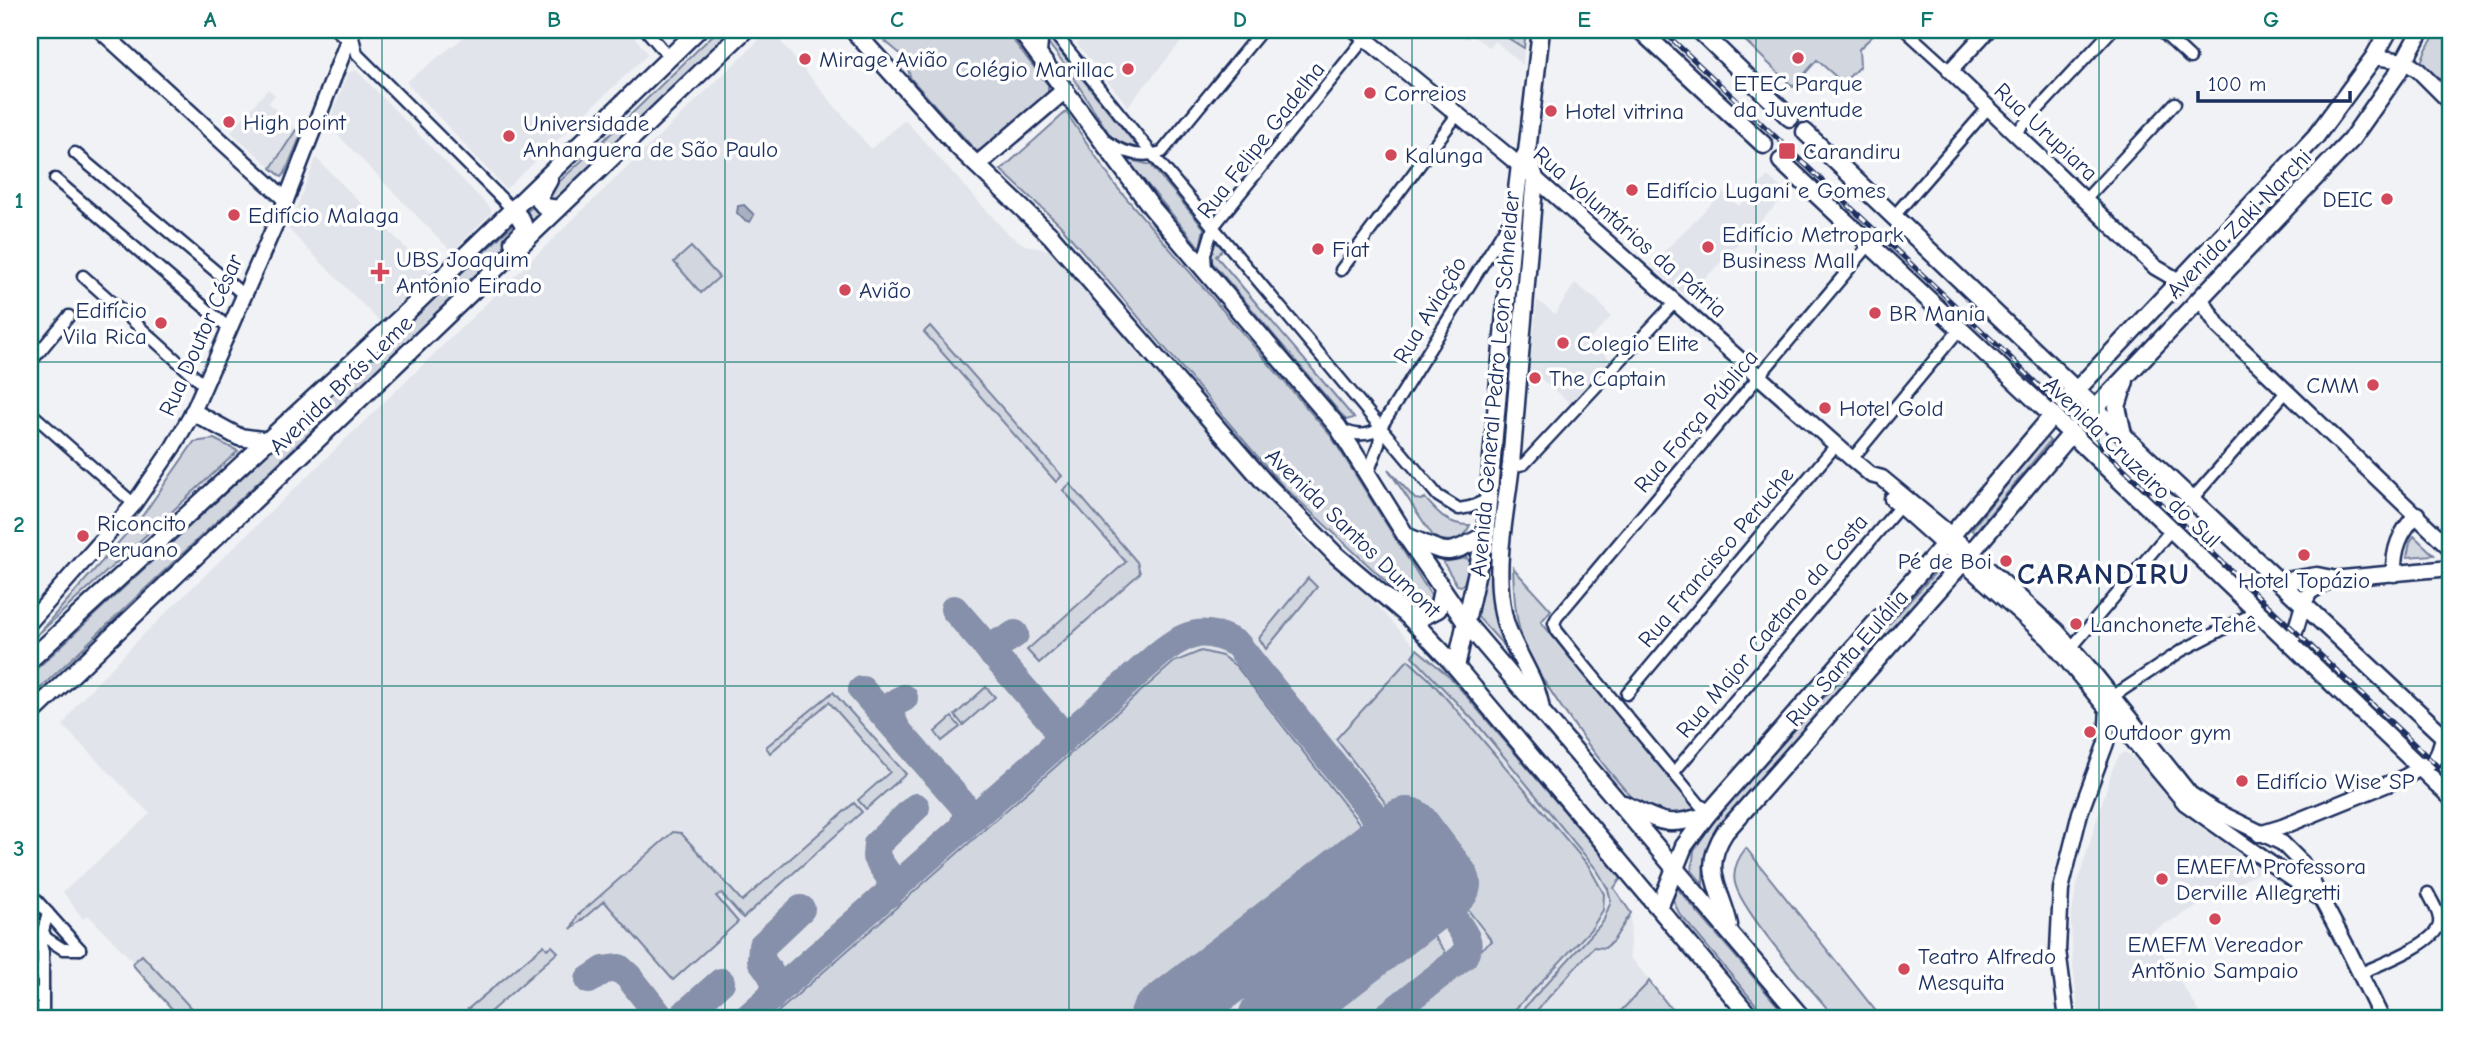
<svg xmlns="http://www.w3.org/2000/svg" width="2481" height="1049" font-family="'Comic Neue',sans-serif">
	<style>
		.built { fill: #e1e4ea }
		.green { fill: #d2d6df; stroke: #76829e; stroke-width: 2 }
		.water { fill: #a8b0c2; stroke: #707c9a; stroke-width: 2 }
		.lines { fill: none; stroke-linecap: round; stroke-linejoin: round }
		.taxiway { stroke: #8690aa; stroke-width: 28 }
		.runway { stroke: #8690aa; stroke-width: 68 }
		.street-casing { stroke: #1b2f5e; stroke-width: 15 }
		.secondary-casing { stroke: #1b2f5e; stroke-width: 19 }
		.primary-casing { stroke: #1b2f5e; stroke-width: 21 }
		.street { stroke: #fff; stroke-width: 10 }
		.secondary { stroke: #fff; stroke-width: 14 }
		.primary { stroke: #fff; stroke-width: 16 }
		.rail-casing { stroke: #1b2f5e; stroke-width: 5 }
		.rail { stroke: #fff; stroke-width: 2.5; stroke-dasharray: 8; stroke-linecap: butt }
		.grid { fill: none; stroke: #0f766e; stroke-width: 2; stroke-opacity: 0.55 }
		.poi-dot { fill: #d1495b; stroke: #fff; stroke-width: 2.5 }
		.labels { text-anchor: middle; dominant-baseline: central; stroke-width: 7; stroke-linejoin: round; paint-order: stroke }
		.poi-label { font-size: 23px; fill: #1b2f5e; stroke: #fff; text-anchor: start }
		.street-label { font-size: 23px; fill: #1b2f5e; stroke: #fff }
		.district-label { font-size: 30px; font-weight: bold; letter-spacing: 2px; fill: #1b2f5e; stroke: #fff }
		.neatline { fill: none; stroke: #0f766e; stroke-width: 2.5 }
		.grid-label { font-size: 23px; text-anchor: middle; font-weight: bold; fill: #0f766e }
	</style>
	<rect width="100%" height="100%" fill="#f1f2f5"/>
	<filter id="ink" filterUnits="userSpaceOnUse"><feTurbulence type="fractalNoise" baseFrequency=".0143" numOctaves="2"/><feDisplacementMap in="SourceGraphic" scale="14" xChannelSelector="R" yChannelSelector="G"/><feConvolveMatrix kernelMatrix="1 2 1 2 8 2 1 2 1" color-interpolation-filters="sRGB"/></filter>
	<g filter="url(#ink)">
		<g class="built">
			<path d="M473 30H629L648 54 506 189 406 82Z"/>
			<path d="M1086 30H1191L1128 106 1077 44Z"/>
			<path d="M1458 30H1510L1506 36 1524 48 1523 65 1495 41 1489 47 1471 35 1468 39 1458 33Z"/>
			<path d="M763 36H773L781 42 871 149 905 120 1008 234 1025 245 1056 252 1300 537 1325 560 1342 567 1417 649 1451 678 1621 878 1614 888 1631 913 1630 957 1682 1019H189L88 915 83 919 63 892 150 814 63 726 76 705 140 638Z"/>
			<path d="M356 70 491 209V213L452 252 328 125 348 73Z"/>
			<path d="M268 89 275 95 269 103 301 135 282 177 231 132Z"/>
			<path d="M316 158 431 273 380 322 288 229Z"/>
			<path d="M1768 176 1787 194 1687 297 1651 265 1723 192 1739 206Z"/>
			<path d="M1575 283 1598 301 1611 317 1590 339 1610 360 1570 403 1530 370 1537 300 1555 314Z"/>
			<path d="M2125 752 2142 764 2195 821 2261 871 2149 933 2204 1019H2079L2073 965 2071 920 2076 888 2112 770 2119 756Z"/>
		</g>
		<g class="green">
			<path d="M718 30H734L627 133 30 698V675L619 126Z"/>
			<path d="M872 30H1005L1048 85V95L982 150 976 151 911 79 904 57Z"/>
			<path d="M1510 30H1526L1524 48 1505 36Z"/>
			<path d="M1734 30H1879L1859 49 1860 66 1843 83 1817 60 1793 87Z"/>
			<path d="M2442 30H2451V90L2421 63C2425 49 2431 38 2442 30Z"/>
			<path d="M1047 35 1140 150 1113 140 1066 66 1048 43Z"/>
			<path d="M1066 112 1115 185 1331 436 1434 600 1426 610 1409 603 1281 484 1059 224 1001 170Z"/>
			<path d="M296 130 301 135 285 173 282 177 271 168Z"/>
			<path d="M1126 159 1151 165 1204 228 1200 248Z"/>
			<path d="M1524 192 1527 194 1492 573 1497 621 1507 649 1478 617 1477 610 1489 556Z"/>
			<path d="M1214 240 1223 249 1216 256 1354 418 1346 420 1210 260Z"/>
			<path d="M691 247 719 277 701 293 674 262Z"/>
			<path d="M930 326 1062 476 1056 482 924 332Z"/>
			<path d="M2045 436 2050 441 1975 532 1971 530Z"/>
			<path d="M214 439 238 451 35 637 143 515 194 442Z"/>
			<path d="M1388 469 1415 499 1421 500 1425 498C1438 513 1449 526 1470 525 1463 541 1449 545 1433 536Z"/>
			<path d="M1070 484 1137 562 1140 573 1039 663 1027 650 1126 562 1063 490Z"/>
			<path d="M2414 536 2434 555 2407 557 2410 542Z"/>
			<path d="M1467 558 1470 562 1464 583 1461 586 1457 585 1443 562Z"/>
			<path d="M1940 567 1945 571 1714 834C1705 852 1703 865 1703 884L1692 871 1694 850 1717 817Z"/>
			<path d="M1513 568 1551 610 1541 622 1697 810C1682 817 1668 820 1651 812 1624 801 1537 677 1525 647 1515 621 1514 595 1513 568Z"/>
			<path d="M1308 578 1317 587 1266 649 1259 638Z"/>
			<path d="M1417 649 1451 678 1621 878 1614 888 1631 913 1613 941 1605 948 1594 947 1529 1019H1514L1603 922 1611 901 1608 889 1597 870 1478 725 1412 656Z"/>
			<path d="M1201 651 1222 656 1236 666 1373 841 1375 851 1370 860 1163 1019H770L1174 662Z"/>
			<path d="M1408 660 1429 679 1475 731 1588 865 1604 894 1603 910 1592 928 1506 1019H1391L1492 941 1336 739Z"/>
			<path d="M986 687 995 697 963 725 955 715Z"/>
			<path d="M833 692 906 774 866 809 858 800 890 772 829 702 770 753 766 747Z"/>
			<path d="M952 717 960 727 942 741 935 732Z"/>
			<path d="M854 803 862 812 743 918 721 893 716 896 738 922 673 980 604 901 571 929 577 916 673 832 681 833 742 901Z"/>
			<path d="M1746 848 1882 1019H1836C1814 992 1741 912 1735 883 1732 869 1738 858 1746 848Z"/>
			<path d="M1677 888 1789 1019H1768L1679 913 1673 900Z"/>
			<path d="M1413 914 1418 916 1445 951V963L1436 973 1376 1019H1273L1404 918Z"/>
			<path d="M544 945 547 949 552 946 558 952 482 1019H456Z"/>
			<path d="M142 955 201 1019H181L132 964Z"/>
			<path d="M1649 981 1679 1019H1613L1647 984Z"/>
		</g>
		<path class="water" d="M744 205 754 215 750 222 744 220 737 213 738 206Z"/>
		<g class="lines">
			<g class="taxiway">
				<path d="M954 609 1054 724 1058 738 1050 750"/>
				<path d="M993 655 992 649 999 642 1006 640 1015 634"/>
				<path d="M862 690 963 805 967 814 962 829"/>
				<path d="M895 725C886 709 889 705 904 698"/>
				<path d="M889 894 891 879 876 857 877 844 916 807"/>
				<path d="M1378 896C1391 887 1410 880 1425 888 1435 892 1463 929 1467 940 1469 946 1466 951 1464 956L1383 1019"/>
				<path d="M589 980 604 970 619 968 629 977 662 1019"/>
				<path d="M771 998C780 982 770 973 761 960L762 946 801 909"/>
				<path d="M679 1019 721 982"/>
				<path d="M746 1019 1159 654C1187 631 1205 627 1237 644L1394 840C1403 857 1401 870 1388 884L1284 968"/>
			</g>
			<path class="runway" d="M1163 1019 1407 831 1447 884 1272 1019"/>
			<defs>
				<g id="street">
					<path d="M336 30 348 40"/>
					<path d="M646 30 669 57"/>
					<path d="M1052 30 1153 155 1438 496 1459 509 1470 507 1489 499"/>
					<path d="M1905 30 1950 71"/>
					<path d="M2160 30 2190 58"/>
					<path d="M352 33 357 54 512 209"/>
					<path d="M2015 134 2112 30"/>
					<path d="M1108 142C1124 154 1142 158 1162 152L1262 30"/>
					<path d="M75 153 245 296"/>
					<path d="M55 179 230 329"/>
					<path d="M2085 200 2175 103"/>
					<path d="M1894 216 1988 108"/>
					<path d="M1206 270 1205 254 1213 227 1365 38"/>
					<path d="M1341 270 1457 115"/>
					<path d="M83 276 205 386"/>
					<path d="M30 363 69 316"/>
					<path d="M30 412 134 504"/>
					<path d="M1341 429C1354 436 1370 437 1381 427L1512 217"/>
					<path d="M1852 459 1959 330"/>
					<path d="M1510 467 1524 464 1675 302"/>
					<path d="M1368 473 1379 444 1381 427"/>
					<path d="M2192 499 2287 391"/>
					<path d="M2072 647 2171 530"/>
					<path d="M1627 694 1836 445"/>
					<path d="M2112 697 2181 651 2256 612"/>
					<path d="M1674 772 1900 506"/>
					<path d="M1711 811 1700 805 1584 665 1557 631 1554 623 1557 617 1870 244"/>
					<path d="M30 893 80 949"/>
					<path d="M30 928 40 942 43 952V1019"/>
					<path d="M46 938 43 931 48 913"/>
					<path d="M30 951 46 938 63 949H80"/>
					<path d="M2361 973C2378 965 2436 944 2439 924 2441 914 2432 902 2428 893"/>
					<path d="M30 978 44 965"/>
					<path d="M30 1002 43 989"/>
				</g>
				<g id="secondary">
					<path d="M100 30 286 200"/>
					<path d="M1355 30 1535 178 1852 459 1871 475 1882 478 1951 535 2057 631 2092 671 2190 794 2214 810 2282 843 2302 863 2350 953 2382 1019"/>
					<path d="M1988 30 1950 71 2155 267 2179 281"/>
					<path d="M2374 57 2404 61 2418 70 2451 103"/>
					<path d="M2200 298 2219 327 2451 549"/>
					<path d="M1892 499 2049 639 2185 803 2318 897"/>
					<path d="M2394 574C2393 549 2400 532 2417 514"/>
					<path d="M30 622 134 504 173 447 192 414 286 200 352 30"/>
					<path d="M2291 645 2303 605 2310 592 2332 579 2451 568"/>
					<path d="M2259 834 2282 827 2405 777 2435 759 2438 754 2444 735"/>
					<path d="M2067 1019 2058 950 2061 889 2080 813 2106 743 2108 707"/>
				</g>
				<g id="primary">
					<path d="M853 30 959 148 1051 236 1265 483 1335 554 1408 616 1456 667 1752 1019"/>
					<path d="M1020 30 1152 208 1338 427 1406 536 1466 623 1803 1019"/>
					<path d="M1541 30 1527 152 1535 178 1533 199C1525 287 1519 376 1511 464 1506 511 1494 560 1502 607 1507 645 1536 673 1541 710"/>
					<path d="M1640 30 1764 145"/>
					<path d="M1699 30 1790 118"/>
					<path d="M1038 53 1040 30"/>
					<path d="M1805 132 2141 452 2451 743"/>
					<path d="M1781 161 2078 440 2451 797"/>
					<path d="M977 165 1065 90"/>
					<path d="M549 180 538 199 545 207 558 209"/>
					<path d="M512 209C526 224 528 228 513 242"/>
					<path d="M193 412 239 437 269 441"/>
					<path d="M2123 434 2117 407 2125 381"/>
					<path d="M1406 536C1448 553 1444 559 1485 535"/>
					<path d="M2279 582 2317 576 2332 579"/>
					<path d="M1408 616 1420 618 1438 609 1442 590"/>
					<path d="M30 660 408 311 698 30"/>
					<path d="M1456 667 1485 535 1514 214 1520 165 1527 152"/>
					<path d="M30 715 745 30"/>
					<path d="M1624 804C1660 821 1666 829 1707 815"/>
					<path d="M1659 908 1684 846 1707 815 1935 555 2052 416 2316 136 2374 57 2389 30"/>
					<path d="M1729 925C1721 888 1700 870 1725 832L1963 562 2071 434 2350 141 2397 74 2421 30"/>
				</g>
			</defs>
			<use href="#street" class="street-casing"/>
			<use href="#secondary" class="secondary-casing"/>
			<use href="#primary" class="primary-casing"/>
			<use href="#street" class="street"/>
			<use href="#secondary" class="secondary"/>
			<use href="#primary" class="primary"/>
			<defs>
				<path id="rail" d="M1662 30 2010 357 2078 425 2451 779"/>
			</defs>
			<use href="#rail" class="rail-casing"/>
			<use href="#rail" class="rail"/>
		</g>
	</g>
	<path class="grid" d="M382 30V1019M725 30V1019M1069 30V1019M1412 30V1019M1756 30V1019M2099 30V1019M30 362H2451M30 686H2451"/>
	<g class="poi-dot">
		<circle cx="1798" cy="58" r="7"/>
		<circle cx="805" cy="59" r="7"/>
		<circle cx="1128" cy="69" r="7"/>
		<circle cx="1370" cy="93" r="7"/>
		<circle cx="1551" cy="111" r="7"/>
		<circle cx="229" cy="122" r="7"/>
		<circle cx="509" cy="136" r="7"/>
		<rect x="1778" y="142" width="18" height="18" rx="3.5"/>
		<circle cx="1391" cy="155" r="7"/>
		<circle cx="1632" cy="190" r="7"/>
		<circle cx="2387" cy="199" r="7"/>
		<circle cx="234" cy="215" r="7"/>
		<circle cx="1708" cy="247" r="7"/>
		<circle cx="1318" cy="249" r="7"/>
		<path d="M376.5 261.5h7v7h7v7h-7v7h-7v-7h-7v-7h7z"/>
		<circle cx="845" cy="290" r="7"/>
		<circle cx="1875" cy="313" r="7"/>
		<circle cx="161" cy="323" r="7"/>
		<circle cx="1563" cy="343" r="7"/>
		<circle cx="1535" cy="378" r="7"/>
		<circle cx="2373" cy="385" r="7"/>
		<circle cx="1825" cy="408" r="7"/>
		<circle cx="83" cy="536" r="7"/>
		<circle cx="2304" cy="555" r="7"/>
		<circle cx="2006" cy="561" r="7"/>
		<circle cx="2076" cy="624" r="7"/>
		<circle cx="2090" cy="732" r="7"/>
		<circle cx="2242" cy="781" r="7"/>
		<circle cx="2162" cy="879" r="7"/>
		<circle cx="2215" cy="919" r="7"/>
		<circle cx="1904" cy="969" r="7"/>
	</g>
	<g class="labels">
		<g class="poi-label">
			<text x="819" y="59">Mirage Avião</text>
			<text x="1114" y="69" text-anchor="end">Colégio Marillac</text>
			<text x="1798" y="83" text-anchor="middle">ETEC Parque<tspan x="1798" dy="26">da Juventude</tspan></text>
			<text x="1384" y="93">Correios</text>
			<text x="1565" y="111">Hotel vitrina</text>
			<text x="243" y="122">High point</text>
			<text x="523" y="123">Universidade<tspan x="523" dy="26">Anhanguera de São Paulo</tspan></text>
			<text x="1803" y="151">Carandiru</text>
			<text x="1405" y="155">Kalunga</text>
			<text x="1646" y="190">Edifício Lugani e Gomes</text>
			<text x="2373" y="199" text-anchor="end">DEIC</text>
			<text x="248" y="215">Edifício Malaga</text>
			<text x="1722" y="234">Edifício Metropark<tspan x="1722" dy="26">Business Mall</tspan></text>
			<text x="1332" y="249">Fiat</text>
			<text x="396" y="259">UBS Joaquim<tspan x="396" dy="26">Antônio Eirado</tspan></text>
			<text x="859" y="290">Avião</text>
			<text x="147" y="310" text-anchor="end">Edifício<tspan x="147" dy="26">Vila Rica</tspan></text>
			<text x="1889" y="313">BR Mania</text>
			<text x="1577" y="343">Colegio Elite</text>
			<text x="1549" y="378">The Captain</text>
			<text x="2359" y="385" text-anchor="end">CMM</text>
			<text x="1839" y="408">Hotel Gold</text>
			<text x="97" y="523">Riconcito<tspan x="97" dy="26">Peruano</tspan></text>
			<text x="1992" y="561" text-anchor="end">Pé de Boi</text>
			<text x="2304" y="580" text-anchor="middle">Hotel Topázio</text>
			<text x="2090" y="624">Lanchonete Tehê</text>
			<text x="2104" y="732">Outdoor gym</text>
			<text x="2256" y="781">Edifício Wise SP</text>
			<text x="2176" y="866">EMEFM Professora<tspan x="2176" dy="26">Derville Allegretti</tspan></text>
			<text x="2215" y="944" text-anchor="middle">EMEFM Vereador<tspan x="2215" dy="26">Antõnio Sampaio</tspan></text>
			<text x="1918" y="956">Teatro Alfredo<tspan x="1918" dy="26">Mesquita</tspan></text>
		</g>
		<g class="street-label">
			<text transform="translate(2046 132) rotate(43)">Rua Urupiara</text>
			<text transform="translate(1261 140) rotate(-52)">Rua Felipe Gadelha</text>
			<text transform="translate(2239 224) rotate(-46)">Avenida Zaki Narchi</text>
			<text transform="translate(1630 232) rotate(41)">Rua Voluntários da Pátria</text>
			<text transform="translate(1430 310) rotate(-59)">Rua Aviação</text>
			<text transform="translate(201 335) rotate(-66)">Rua Doutor César</text>
			<text transform="translate(1495 384) rotate(-85)">Avenida General Pedro Leon Schneider</text>
			<text transform="translate(341 385) rotate(-44)">Avenida Brás Leme</text>
			<text transform="translate(1696 421) rotate(-50)">Rua Força Pública</text>
			<text transform="translate(2132 462) rotate(44)">Avenida Cruzeiro do Sul</text>
			<text transform="translate(1353 533) rotate(44)">Avenida Santos Dumont</text>
			<text transform="translate(1716 557) rotate(-50)">Rua Francisco Peruche</text>
			<text transform="translate(1772 626) rotate(-50)">Rua Major Caetano da Costa</text>
			<text transform="translate(1847 658) rotate(-49)">Rua Santa Eulália</text>
		</g>
		<g class="district-label">
			<text x="2104" y="574">CARANDIRU</text>
		</g>
	</g>
	<rect width="2481" height="1049" fill="none" stroke="#fff" stroke-width="77"/>
	<path d="M2198 91v10h152v-10" fill="none" stroke="#1b2f5e" stroke-width="3.5"/>
	<text x="2208" y="91" font-size="21" fill="#1b2f5e" stroke="#ffffff" stroke-width="5" paint-order="stroke">100 m</text>
	<rect x="38" y="38" width="2404" height="972" class="neatline"/>
	<g class="grid-label">
		<text x="210" y="27">A</text>
		<text x="554" y="27">B</text>
		<text x="897" y="27">C</text>
		<text x="1240" y="27">D</text>
		<text x="1584" y="27">E</text>
		<text x="1927" y="27">F</text>
		<text x="2271" y="27">G</text>
		<text x="19" y="208">1</text>
		<text x="19" y="532">2</text>
		<text x="19" y="856">3</text>
	</g>
</svg>
